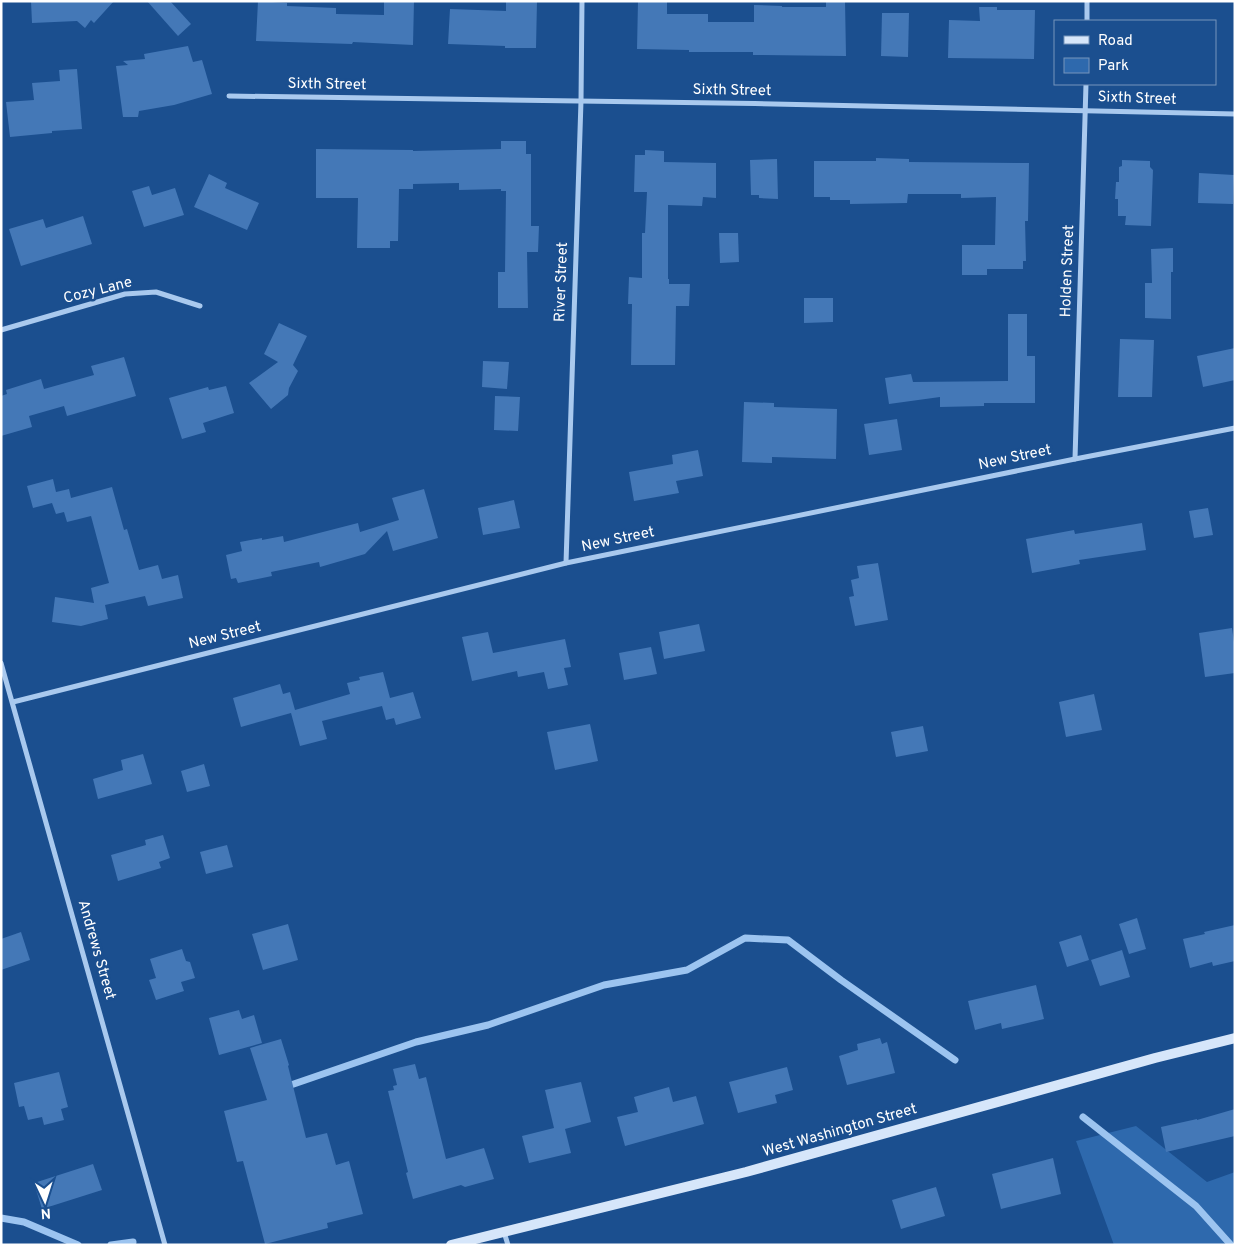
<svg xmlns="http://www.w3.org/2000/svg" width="1236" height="1246" font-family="Overpass,sans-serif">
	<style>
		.green { fill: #2e69ad }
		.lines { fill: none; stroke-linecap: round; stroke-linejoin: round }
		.stream { stroke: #9cc4f0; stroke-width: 7 }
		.building { fill: #4478b7 }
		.street { stroke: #a9c9ee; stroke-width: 5 }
		.secondary { stroke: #d6e6fa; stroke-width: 10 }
		.labels { text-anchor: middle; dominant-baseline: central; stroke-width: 5; stroke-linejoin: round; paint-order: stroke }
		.street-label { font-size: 15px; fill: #fff; stroke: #1b4f8f }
	</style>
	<rect width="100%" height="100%" fill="#1b4f8f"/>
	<path class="green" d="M1136 1126 1207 1182 1235 1172V1245H1114L1076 1141Z"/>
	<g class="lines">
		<g class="stream">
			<path d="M285 1087 416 1042 488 1025 604 985 687 970 745 938 788 940 841 980 955 1060"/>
			<path d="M1083 1117 1196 1206 1231 1245"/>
			<path d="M1 1218 24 1222 78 1245"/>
			<path d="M111 1245 133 1242"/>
		</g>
	</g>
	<g class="building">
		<path d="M31 1H114L94 23 91 20 85 28 77 21 32 23Z"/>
		<path d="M147 1H170L191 24 178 36Z"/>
		<path d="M258 1 287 3V6L336 8V14L384 15V1H414L413 45 353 42 352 44 256 41Z"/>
		<path d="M506 1H537L536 48H505V46L448 44 450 9 506 11Z"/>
		<path d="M638 1 667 2V14H708V22H754V5L782 6V7H826V1H845L846 56 753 55V52H689V50L637 49Z"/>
		<path d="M979 7H997V10H1035L1034 59 948 58 949 20 980 21Z"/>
		<path d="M882 13H909L908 57 881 56Z"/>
		<path d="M188 46 193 62 202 60 212 94 174 105 139 111 138 117H123L116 66 128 65 123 61 145 59 144 54Z"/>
		<path d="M77 69 82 129 52 131V133L10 137 6 102 34 100 32 83 60 81 59 70Z"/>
		<path d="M501 141H526V154H531V226H539L538 252H527L528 308H498V272H505L506 191H501V189L459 190V183L413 184V189H399L398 241H390V248H357L358 198H316V149L413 150V151L501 149Z"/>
		<path d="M645 150 664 151V162L716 163V198L703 197 702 206 668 205V279H669V284H690L689 306H676L675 365H631L632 304H628L629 277 642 278V233H645L647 192H634L635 155H645Z"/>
		<path d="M876 158 909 159V162L1029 163 1028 221H1025L1026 261H1023V269H987V275H962V245H995L996 197 961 198V194H908L907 203 850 204V200H830V197H814V161H876Z"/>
		<path d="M777 159 778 199 759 198V195H751L750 160Z"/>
		<path d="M1122 160 1150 161V167L1153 170 1151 226 1125 225 1126 216H1118V199H1115L1116 182H1119V167L1122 166Z"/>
		<path d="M1199 173 1234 175 1233 204 1198 203Z"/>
		<path d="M209 174 227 183 225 188 259 203 247 230 194 207Z"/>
		<path d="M149 186 152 195 175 188 184 215 144 227 132 191Z"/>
		<path d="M83 216 92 244 21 266 9 229 43 219 46 228Z"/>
		<path d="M719 233H738L739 262 720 263Z"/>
		<path d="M1173 248V272H1171V319L1145 318V283H1152L1151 249Z"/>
		<path d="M804 298H833V322L804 323Z"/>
		<path d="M1008 314H1027V356H1035V403H984V406L940 407V397L889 404 885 378 911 374 913 382 1008 381Z"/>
		<path d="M279 323 307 336 293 365 298 371 289 388 288 395 271 409 249 383 278 362 264 354Z"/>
		<path d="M1120 339 1154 340 1152 397H1118Z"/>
		<path d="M1235 348V380L1203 387 1197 356Z"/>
		<path d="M124 357 136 396 67 416 64 406 29 416 32 427 1 436V396L7 394 6 390 41 379 44 389 94 375 91 366Z"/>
		<path d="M483 361 509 362 507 389 482 387Z"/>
		<path d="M226 386 234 413 203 423 206 432 182 439 169 398 208 387 209 390Z"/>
		<path d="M495 396 520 397 518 431 494 430Z"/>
		<path d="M744 402 774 403V407L837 409 836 459 772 457V463L742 462Z"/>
		<path d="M897 419 902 450 869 455 864 424Z"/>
		<path d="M698 450 703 476 676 481 679 493 634 501 629 472 673 464 672 455Z"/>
		<path d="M53 479 56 492 69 489 71 498 112 487 124 530 127 529 139 570 158 565 162 579 178 575 183 598 148 606 145 596 105 605 108 619 81 626 52 622 55 597 94 603 91 588 109 583 91 516 67 522 64 512 56 514 52 503 33 508 27 486Z"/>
		<path d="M424 489 438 538 393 551 387 531 365 554 320 567 319 562 271 572 272 576 238 583 236 578 231 579 226 555 242 551 240 542 262 538V540L283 536 284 542 358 523 360 532 399 520 392 498Z"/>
		<path d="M514 500 520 528 483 535 478 508Z"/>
		<path d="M1208 508 1213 535 1194 538 1189 511Z"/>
		<path d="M1142 523 1146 550 1079 560 1080 564 1032 573 1026 539 1074 530 1075 534Z"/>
		<path d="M878 563 888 620 855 626 849 597 854 596 851 580 859 578 857 566Z"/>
		<path d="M699 624 705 651 664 659 659 632Z"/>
		<path d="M1232 628 1235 649V673L1205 677 1199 633Z"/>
		<path d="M488 632 493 653 565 639 571 667 564 668 568 685 548 689 544 672 518 677 517 671 472 681 462 637Z"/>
		<path d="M651 647 657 674 624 680 619 653Z"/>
		<path d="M383 672 390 698 413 692 421 718 396 725 394 718 386 720 382 706 322 721 327 739 300 746 291 713 241 727 233 698 280 684 283 694 290 692 295 710 350 694 347 683 360 680 359 677Z"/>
		<path d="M1094 694 1102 730 1066 737 1059 702Z"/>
		<path d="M590 724 598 761 555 770 547 732Z"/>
		<path d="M923 726 928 751 896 757 891 732Z"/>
		<path d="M143 754 152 784 98 799 93 779 123 770 121 760Z"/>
		<path d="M204 764 210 786 187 792 181 771Z"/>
		<path d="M163 835 170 858 159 862 161 868 118 881 111 855 146 845 145 840Z"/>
		<path d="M227 845 233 867 206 874 200 852Z"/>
		<path d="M1137 918 1146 949 1129 954 1119 924Z"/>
		<path d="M288 924 298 960 263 970 252 934Z"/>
		<path d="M1235 925V961L1213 966 1212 962 1190 968 1183 939 1205 934 1204 932Z"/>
		<path d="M21 932 30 960 1 970V939Z"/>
		<path d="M1081 935 1089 960 1067 967 1059 942Z"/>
		<path d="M182 949 186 961 190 962 195 978 181 982 184 991 156 1000 149 980 156 978 150 959Z"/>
		<path d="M1122 950 1130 977 1100 986 1091 960Z"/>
		<path d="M1036 985 1044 1019 1002 1029 1001 1023 975 1030 968 1001Z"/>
		<path d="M239 1010 242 1019 254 1015 262 1043 219 1055 209 1018Z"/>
		<path d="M880 1038 882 1044 887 1042 895 1073 847 1085 839 1056 858 1050 857 1044Z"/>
		<path d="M281 1039 289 1065 288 1066 306 1138 327 1133 336 1165 349 1161 363 1214 327 1223 328 1228 265 1244 243 1161 237 1162 224 1111 267 1100 250 1048Z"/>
		<path d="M415 1064 419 1079 426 1077 446 1159 484 1148 494 1179 465 1187 461 1185 413 1199 406 1173 408 1172 388 1091 394 1090 393 1086 397 1085 393 1069Z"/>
		<path d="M787 1067 793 1090 775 1095 777 1103 738 1113 729 1082Z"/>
		<path d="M59 1072 68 1107 61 1109 64 1120 44 1125 42 1117 28 1120 24 1106 19 1107 14 1083Z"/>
		<path d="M581 1082 591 1122 565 1129 571 1153 529 1163 522 1136 554 1128 545 1090Z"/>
		<path d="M669 1087 673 1102 696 1096 704 1124 625 1146 617 1117 638 1112 634 1097Z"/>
		<path d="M1235 1109V1136L1166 1152 1161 1127 1197 1119V1120Z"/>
		<path d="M1053 1158 1061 1194 1001 1209 992 1174Z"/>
		<path d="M93 1164 102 1190 42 1209 34 1183Z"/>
		<path d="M936 1187 945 1216 901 1229 892 1200Z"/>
	</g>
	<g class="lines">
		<g class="street">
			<path d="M1087 21V1"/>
			<path d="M229 96C564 100 900 105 1235 114"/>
			<path d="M1 330 125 294 156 292 200 306"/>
			<path d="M1075 459 1086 84"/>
			<path d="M566 563 581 101 582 1"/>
			<path d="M1 663 165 1245"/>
			<path d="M13 702 566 563 1075 459 1235 428"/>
			<path d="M504 1232 508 1245"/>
		</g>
		<path class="secondary" d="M451 1245 746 1172 1155 1058 1235 1038"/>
	</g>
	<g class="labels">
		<g class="street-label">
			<text transform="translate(327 85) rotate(1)">Sixth Street</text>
			<text transform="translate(732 91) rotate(1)">Sixth Street</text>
			<text transform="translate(1137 99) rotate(2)">Sixth Street</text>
			<text transform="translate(1068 271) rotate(-88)">Holden Street</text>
			<text transform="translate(562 282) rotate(-88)">River Street</text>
			<text transform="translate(98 291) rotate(-14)">Cozy Lane</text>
			<text transform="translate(1015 458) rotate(-12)">New Street</text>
			<text transform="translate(618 540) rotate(-12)">New Street</text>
			<text transform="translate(225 636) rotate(-14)">New Street</text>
			<text transform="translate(96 950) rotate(74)">Andrews Street</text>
			<text transform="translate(840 1131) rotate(-16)">West Washington Street</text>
		</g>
	</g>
	<rect width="1236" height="1246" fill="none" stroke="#ffffff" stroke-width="5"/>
	<rect x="1054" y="20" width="162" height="65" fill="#1b4f8f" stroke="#7695bc"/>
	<rect x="1064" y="36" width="25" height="8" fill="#d6e6fa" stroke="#7695bc"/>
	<text x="1098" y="45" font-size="15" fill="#ffffff">Road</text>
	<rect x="1064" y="58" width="25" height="15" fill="#2e69ad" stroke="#7695bc"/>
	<text x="1098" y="70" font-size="15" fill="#ffffff">Park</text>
	<g transform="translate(45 1201) rotate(176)" stroke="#1b4f8f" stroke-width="4" paint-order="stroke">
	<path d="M0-4L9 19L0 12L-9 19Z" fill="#ffffff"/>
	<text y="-8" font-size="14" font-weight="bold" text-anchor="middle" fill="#ffffff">N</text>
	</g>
</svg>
